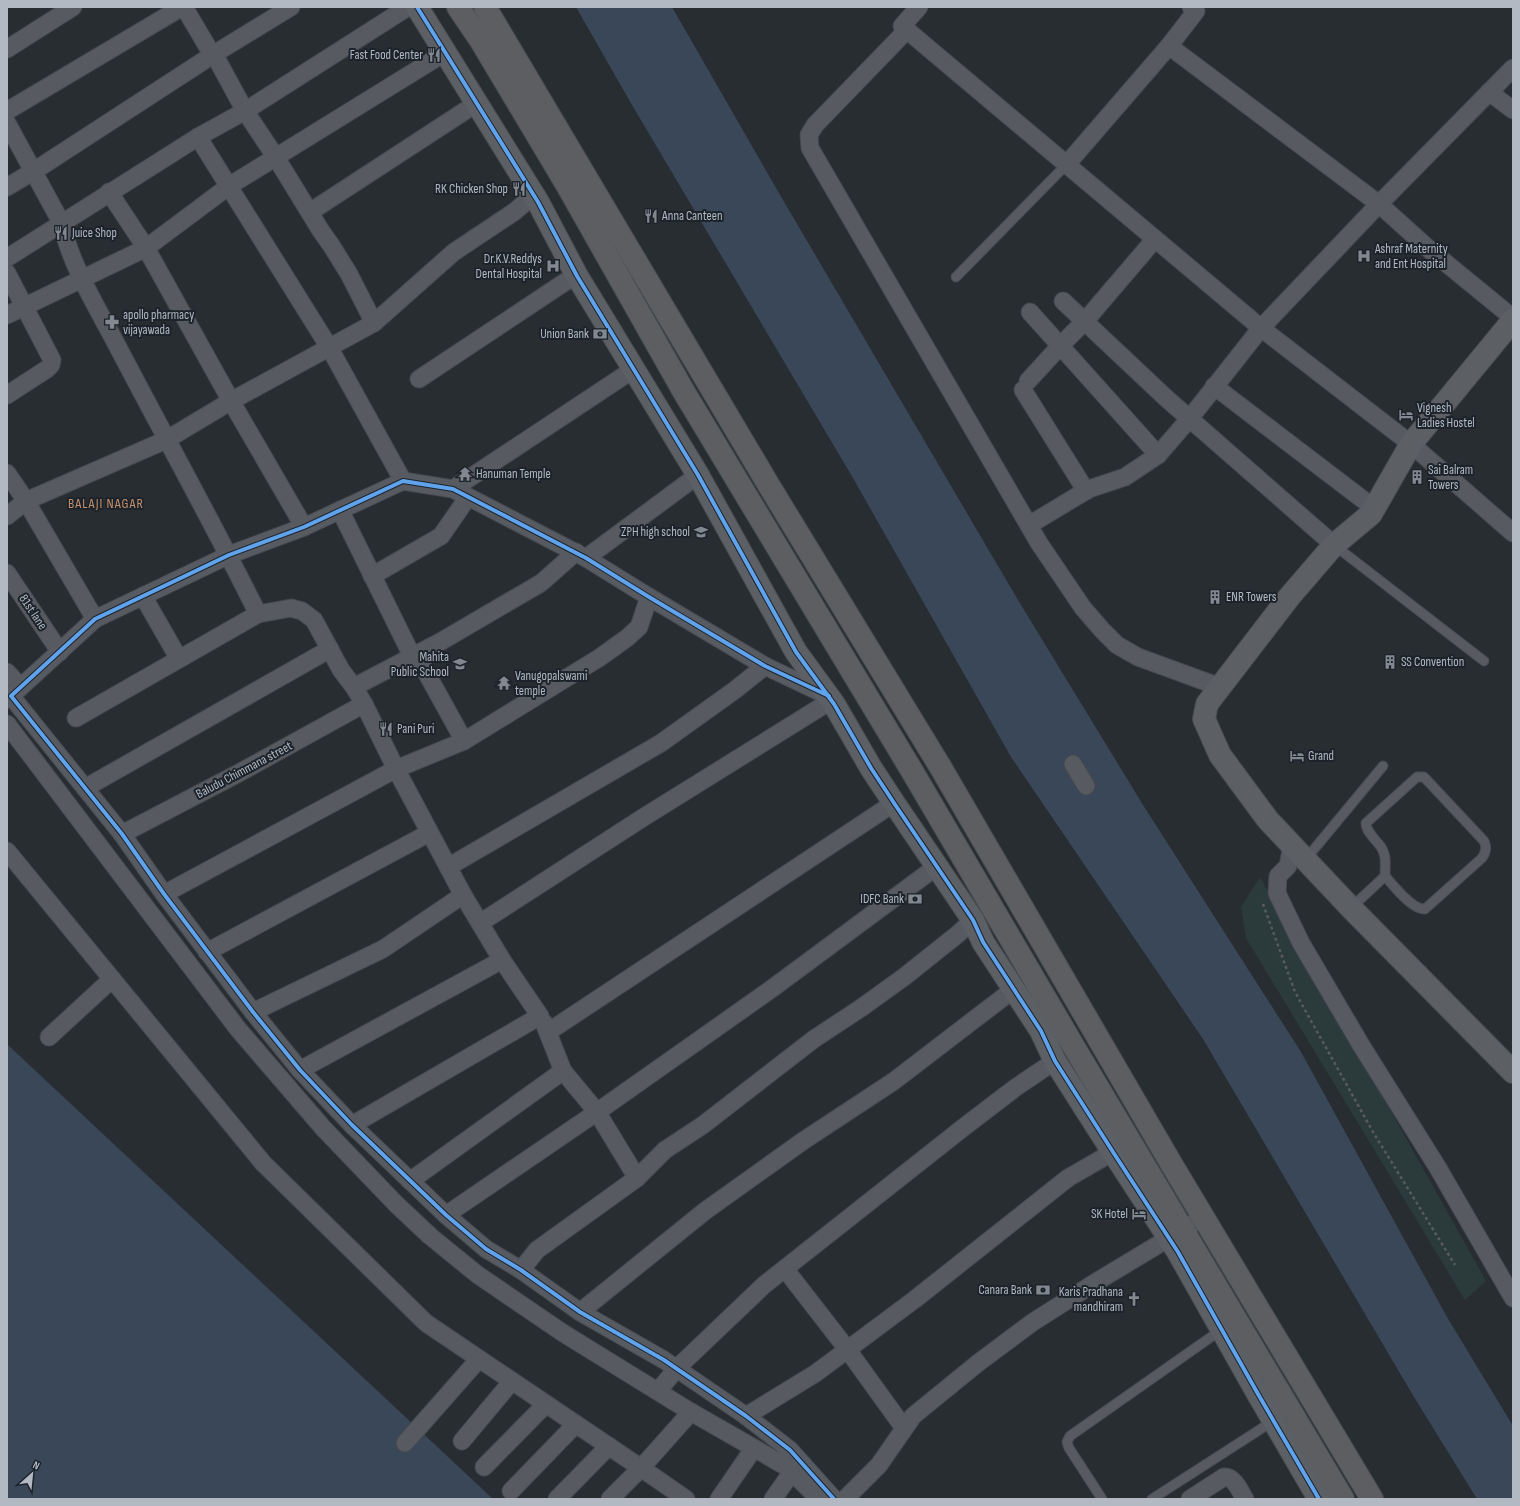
<svg xmlns="http://www.w3.org/2000/svg" width="1520" height="1506" font-family="'Sofia Sans Condensed',sans-serif">
	<style>
		.green { fill: #2b3a3b }
		.water { fill: #394759 }
		.lines { fill: none; stroke-linecap: round; stroke-linejoin: round }
		.lane-casing { stroke: #46494d; stroke-width: 11 }
		.street-casing { stroke: #46494d; stroke-width: 19 }
		.secondary-casing { stroke: #46494d; stroke-width: 24 }
		.highway-casing { stroke: #44494d; stroke-width: 24 }
		.path { stroke: #575b5f; stroke-width: 2.5; stroke-dasharray: 3 3; stroke-linecap: butt }
		.lane { stroke: #575a60; stroke-width: 9 }
		.street { stroke: #575a60; stroke-width: 17 }
		.secondary { stroke: #5c5f64; stroke-width: 22 }
		.highway { stroke: #5c5e61; stroke-width: 22 }
		.cycleway-casing { stroke: #1c232b; stroke-width: 6 }
		.cycleway { stroke: #60a3ed; stroke-width: 4 }
		.labels { text-anchor: middle; dominant-baseline: central; stroke-width: 4; stroke-linejoin: round; paint-order: stroke }
		.poi-label { font-size: 13px; fill: #b2b9c3; stroke: #1c232b; text-anchor: start }
		.street-label { font-size: 13px; fill: #b2b9c3; stroke: #1c232b }
		.neighbourhood-label { font-size: 14px; letter-spacing: 1px; fill: #c4906b; stroke: #1c232b }
	</style>
	<rect width="100%" height="100%" fill="#282d32"/>
	<path class="green" d="M1260 877 1486 1281 1465 1300 1246 938 1241 907Z"/>
	<g class="water">
		<path d="M576 7H672L783 200 1018 600 1143 805 1301 1052 1447 1317 1513 1426V1499H1477L1414 1397 1203 1039 1011 757 853 478 632 105Z"/>
		<path d="M7 1044 9 1046 493 1499H7Z"/>
	</g>
	<g class="lines">
		<defs>
			<g id="lane">
				<path d="M956 277 1067 164"/>
				<path d="M1334 545 1484 661"/>
				<path d="M1305 860 1383 766"/>
				<path d="M1351 908 1385 876C1393 885 1412 910 1425 909L1482 858C1486 852 1487 848 1484 841L1424 777H1417L1366 823C1366 832 1376 840 1381 847 1387 856 1385 866 1385 876"/>
				<path d="M1102 1499 1069 1448 1067 1442 1070 1436 1221 1330"/>
				<path d="M1152 1499 1273 1421"/>
			</g>
			<g id="street">
				<path d="M184 7 210 51 214 54 245 111 275 156 321 231 331 245 349 274 374 323"/>
				<path d="M919 7 902 26 1261 328 1411 444 1513 533"/>
				<path d="M907 30 815 125 809 135 810 148 1039 543 1083 608 1102 630 1117 645 1138 657 1220 687"/>
				<path d="M1169 46 1379 204 1430 250 1513 318"/>
				<path d="M7 49 73 7"/>
				<path d="M1489 92 1513 110"/>
				<path d="M7 111 182 7"/>
				<path d="M7 123 62 224C70 265 101 314 120 351 166 439 214 525 258 614L291 608 302 611 314 620 341 670 354 687 364 704 396 769 463 895 502 960 540 1016 352 1125"/>
				<path d="M1067 164 1169 46 1196 11 1191 7"/>
				<path d="M7 187 34 171 214 54 291 7"/>
				<path d="M109 192 146 248 231 401 304 527"/>
				<path d="M310 212 477 103"/>
				<path d="M7 258 198 137"/>
				<path d="M7 273 52 360 51 365 47 369 7 395"/>
				<path d="M1063 301 1166 398 1334 545"/>
				<path d="M1030 312 1158 455"/>
				<path d="M7 315 146 248 229 186 446 52"/>
				<path d="M419 379 565 282 577 276"/>
				<path d="M1028 381 1061 345 1085 321 1155 239"/>
				<path d="M1214 386 1374 508"/>
				<path d="M1023 390 1086 491"/>
				<path d="M7 473 26 501 95 619"/>
				<path d="M403 481 329 347 198 137 245 111 408 7"/>
				<path d="M453 489 634 369"/>
				<path d="M340 510 412 656"/>
				<path d="M7 516 26 501 166 440 231 401 374 323 454 252 514 212 534 195"/>
				<path d="M1029 525 1089 489 1125 477 1158 455 1190 418 1261 328 1379 204 1513 68"/>
				<path d="M586 558 698 475"/>
				<path d="M7 573 60 652"/>
				<path d="M372 576 441 536 468 497"/>
				<path d="M143 596 179 659"/>
				<path d="M416 654 464 741"/>
				<path d="M7 672 15 681 11 696 9 699"/>
				<path d="M354 687 440 642 541 583 576 552"/>
				<path d="M828 696 765 666 649 597 586 558 453 489 403 481 304 527 229 555 95 619 11 696 122 834 164 894 253 1012 300 1070 352 1125 446 1215 486 1249 521 1270 580 1312 664 1360 746 1416 790 1450 834 1499"/>
				<path d="M76 718 258 614"/>
				<path d="M7 724 238 1029 324 1129 396 1204 430 1236 478 1275 563 1333 691 1412 787 1467 819 1499"/>
				<path d="M1073 764 1086 786"/>
				<path d="M85 788 330 649"/>
				<path d="M122 834 237 774 364 704"/>
				<path d="M1292 845 1288 866 1278 876 1277 893 1301 943 1361 1045 1438 1168 1513 1298"/>
				<path d="M7 851 263 1163 426 1323 641 1468 686 1499"/>
				<path d="M448 867 661 743 735 690 765 666"/>
				<path d="M164 894 396 769 464 741 599 658 627 638 639 627 649 597"/>
				<path d="M480 923 644 817 832 700"/>
				<path d="M207 952 429 833"/>
				<path d="M253 1012 383 949 463 895"/>
				<path d="M548 1032 894 803"/>
				<path d="M49 1037 112 979"/>
				<path d="M300 1070 502 960"/>
				<path d="M637 1178 597 1112 770 990 936 867"/>
				<path d="M410 1181 563 1071"/>
				<path d="M446 1215 597 1112 563 1071 544 1023"/>
				<path d="M785 1269 847 1349 904 1428"/>
				<path d="M521 1270 537 1250 637 1178 665 1150 703 1125 814 1039 861 1008 904 977 958 934 973 920"/>
				<path d="M580 1312 705 1211 803 1141 894 1081 1014 989"/>
				<path d="M658 1391 677 1368 764 1285 964 1127 1015 1088 1055 1061"/>
				<path d="M746 1416 816 1373 914 1300 1068 1178 1113 1152"/>
				<path d="M462 1441 512 1381"/>
				<path d="M405 1443 479 1359"/>
				<path d="M484 1467 546 1404"/>
				<path d="M511 1491 576 1424"/>
				<path d="M557 1499 609 1446"/>
				<path d="M610 1499 641 1468 691 1412"/>
				<path d="M719 1499 754 1448"/>
				<path d="M773 1499 792 1472"/>
				<path d="M845 1499 879 1465 913 1416 978 1363 1033 1322 1096 1282 1204 1217"/>
				<path d="M1190 1499 1224 1477C1234 1476 1240 1491 1245 1499"/>
			</g>
			<g id="secondary">
				<path d="M417 7 538 202 577 276 698 475 796 652 834 704 871 768 894 803 973 920 983 942 1041 1031 1055 1061 1113 1152 1178 1252 1258 1394 1319 1499"/>
				<path d="M1513 320 1411 444 1371 514 1334 545 1290 596 1207 704 1204 719 1220 755 1268 820 1351 908 1513 1072"/>
			</g>
			<g id="highway">
				<path d="M458 7 481 41 567 185 684 392 912 771 1074 1047 1343 1499"/>
				<path d="M485 7 768 484 941 768 1172 1165 1372 1499"/>
			</g>
		</defs>
		<use href="#lane" class="lane-casing"/>
		<use href="#street" class="street-casing"/>
		<use href="#secondary" class="secondary-casing"/>
		<use href="#highway" class="highway-casing"/>
		<path class="path" d="M1263 904 1295 992 1373 1132 1455 1265"/>
		<use href="#lane" class="lane"/>
		<use href="#street" class="street"/>
		<use href="#secondary" class="secondary"/>
		<use href="#highway" class="highway"/>
		<defs>
			<g id="cycleway">
				<path d="M417 7 538 202 577 276 698 475 796 652 834 704 871 768 894 803 973 920 983 942 1041 1031 1055 1061 1113 1152 1178 1252 1258 1394 1319 1499"/>
				<path d="M829 696 765 666 649 597 586 558 453 489 403 481 304 527 229 555 95 619 11 696 122 834 164 894 253 1012 300 1070 352 1125 446 1215 486 1249 521 1270 580 1312 664 1360 746 1416 790 1450 834 1499"/>
			</g>
		</defs>
		<use href="#cycleway" class="cycleway-casing"/>
		<use href="#cycleway" class="cycleway"/>
	</g>
	<defs>
		<symbol id="restaurant-bare" viewBox="-9 -9 18 18"><path d="M-5-6h1v4h1v-4h1v4h1v-4h1v5L-1.5 .5V6h-2V.5L-5-1ZM5-6V6H3V1.5H1.5Q1.5-4 5-6Z" fill="#828890" stroke="#1c232b" stroke-width="2.5" paint-order="stroke"/></symbol>
		<symbol id="hospital-bare" viewBox="-9 -9 18 18"><path d="M-5-5h3v3.5h4V-5h3V5h-3V1.5h-4V5h-3Z" fill="#828890" stroke="#1c232b" stroke-width="2.5" paint-order="stroke"/></symbol>
		<symbol id="pharmacy-bare" viewBox="-9 -9 18 18"><path d="M-2-6h4v4h4v4h-4v4h-4v-4h-4v-4h4Z" fill="#828890" stroke="#1c232b" stroke-width="2.5" paint-order="stroke"/></symbol>
		<symbol id="bank-bare" viewBox="-9 -9 18 18"><path d="M-6-4H6V4H-6ZM0-2.3a2.3 2.3 0 1 0 0 4.6a2.3 2.3 0 1 0 0-4.6Z" fill="#828890" stroke="#1c232b" stroke-width="2.5" paint-order="stroke"/></symbol>
		<symbol id="hotel-bare" viewBox="-9 -9 18 18"><path d="M-6-4.5h1.5V1H6V5H4.5V3h-9V5H-6ZM-4 0a1.8 1.8 0 1 1 3.6 0ZM.5 0V-2.5h3Q6-2.5 6 0Z" fill="#828890" stroke="#1c232b" stroke-width="2.5" paint-order="stroke"/></symbol>
		<symbol id="temple-bare" viewBox="-9 -9 18 18"><path d="M0-6L5-2H3V0L6.5 2.5H4V6H1.5V3h-3V6H-4V2.5H-6.5L-3 0V-2H-5Z" fill="#828890" stroke="#1c232b" stroke-width="2.5" paint-order="stroke"/></symbol>
		<symbol id="building-bare" viewBox="-9 -9 18 18"><path d="M-4-6H4V6H1V3H-1V6H-4ZM-2.5-4.3h1.7v1.8h-1.7ZM.8-4.3h1.7v1.8H.8ZM-2.5-1h1.7V.8h-1.7ZM.8-1h1.7V.8H.8Z" fill="#828890" stroke="#1c232b" stroke-width="2.5" paint-order="stroke"/></symbol>
		<symbol id="school-bare" viewBox="-9 -9 18 18"><path d="M0-5L7-2L0 1L-7-2ZM-4 1L0 2.5L4 1V4Q0 6-4 4Z" fill="#828890" stroke="#1c232b" stroke-width="2.5" paint-order="stroke"/></symbol>
		<symbol id="church-bare" viewBox="-9 -9 18 18"><path d="M-1.2-6h2.4v3.5h3.3v2.4h-3.3V6h-2.4V-.1h-3.3v-2.4h3.3Z" fill="#828890" stroke="#1c232b" stroke-width="2.5" paint-order="stroke"/></symbol>
	</defs>
	<g fill-rule="evenodd">
		<use href="#restaurant-bare" x="424" y="45" width="20" height="20"/>
		<use href="#restaurant-bare" x="509" y="179" width="20" height="20"/>
		<use href="#restaurant-bare" x="641" y="206" width="20" height="20"/>
		<use href="#restaurant-bare" x="51" y="223" width="20" height="20"/>
		<use href="#hospital-bare" x="1354" y="246" width="20" height="20"/>
		<use href="#hospital-bare" x="543" y="256" width="20" height="20"/>
		<use href="#pharmacy-bare" x="102" y="312" width="20" height="20"/>
		<use href="#bank-bare" x="590" y="324" width="20" height="20"/>
		<use href="#hotel-bare" x="1396" y="405" width="20" height="20"/>
		<use href="#temple-bare" x="455" y="464" width="20" height="20"/>
		<use href="#building-bare" x="1407" y="467" width="20" height="20"/>
		<use href="#school-bare" x="691" y="522" width="20" height="20"/>
		<use href="#building-bare" x="1205" y="587" width="20" height="20"/>
		<use href="#building-bare" x="1380" y="652" width="20" height="20"/>
		<use href="#school-bare" x="450" y="654" width="20" height="20"/>
		<use href="#temple-bare" x="494" y="673" width="20" height="20"/>
		<use href="#restaurant-bare" x="376" y="719" width="20" height="20"/>
		<use href="#hotel-bare" x="1287" y="746" width="20" height="20"/>
		<use href="#bank-bare" x="905" y="889" width="20" height="20"/>
		<use href="#hotel-bare" x="1129" y="1204" width="20" height="20"/>
		<use href="#bank-bare" x="1033" y="1280" width="20" height="20"/>
		<use href="#church-bare" x="1124" y="1289" width="20" height="20"/>
	</g>
	<g class="labels">
		<g class="poi-label">
			<text x="423" y="55" text-anchor="end">Fast Food Center</text>
			<text x="508" y="189" text-anchor="end">RK Chicken Shop</text>
			<text x="662" y="216">Anna Canteen</text>
			<text x="72" y="233">Juice Shop</text>
			<text x="1375" y="249">Ashraf Maternity<tspan x="1375" dy="15">and Ent Hospital</tspan></text>
			<text x="542" y="259" text-anchor="end">Dr.K.V.Reddys<tspan x="542" dy="15">Dental Hospital</tspan></text>
			<text x="123" y="315">apollo pharmacy<tspan x="123" dy="15">vijayawada</tspan></text>
			<text x="589" y="334" text-anchor="end">Union Bank</text>
			<text x="1417" y="408">Vignesh<tspan x="1417" dy="15">Ladies Hostel</tspan></text>
			<text x="1428" y="470">Sai Balram<tspan x="1428" dy="15">Towers</tspan></text>
			<text x="476" y="474">Hanuman Temple</text>
			<text x="690" y="532" text-anchor="end">ZPH high school</text>
			<text x="1226" y="597">ENR Towers</text>
			<text x="449" y="657" text-anchor="end">Mahita<tspan x="449" dy="15">Public School</tspan></text>
			<text x="1401" y="662">SS Convention</text>
			<text x="515" y="676">Vanugopalswami<tspan x="515" dy="15">temple</tspan></text>
			<text x="397" y="729">Pani Puri</text>
			<text x="1308" y="756">Grand</text>
			<text x="904" y="899" text-anchor="end">IDFC Bank</text>
			<text x="1128" y="1214" text-anchor="end">SK Hotel</text>
			<text x="1032" y="1290" text-anchor="end">Canara Bank</text>
			<text x="1123" y="1292" text-anchor="end">Karis Pradhana<tspan x="1123" dy="15">mandhiram</tspan></text>
		</g>
		<g class="street-label">
			<text transform="translate(33 612) rotate(56)">81st lane</text>
			<text transform="translate(244 770) rotate(-28)">Baludu Chimmana street</text>
		</g>
		<g class="neighbourhood-label">
			<text x="106" y="503">BALAJI NAGAR</text>
		</g>
	</g>
	<rect width="1520" height="1506" fill="none" stroke="#b2b9c3" stroke-width="16"/>
	<g transform="translate(32 1474) rotate(27)" stroke="#1c232b" stroke-width="3" paint-order="stroke">
	<path d="M0-3L7 15L0 10L-7 15Z" fill="#b2b9c3"/>
	<text y="-6" font-size="11" font-weight="bold" text-anchor="middle" fill="#b2b9c3">N</text>
	</g>
</svg>
